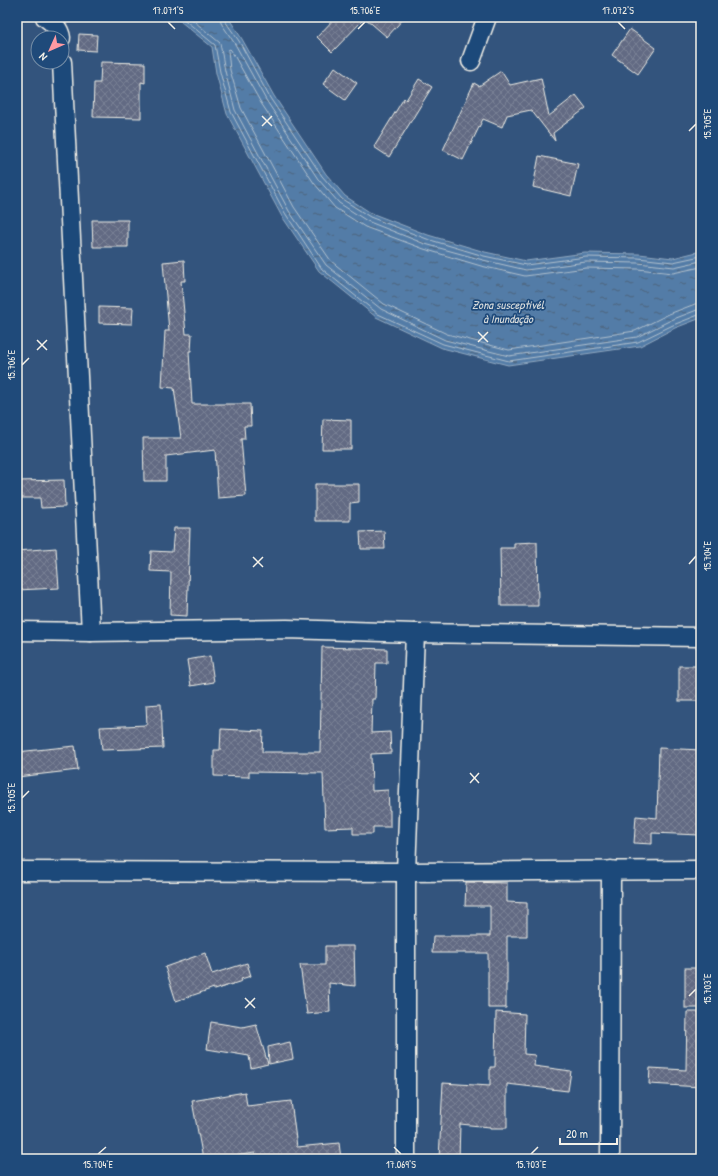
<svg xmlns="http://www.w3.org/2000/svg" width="718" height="1176" font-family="'Patrick Hand',sans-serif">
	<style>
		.water { fill: url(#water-ripples); stroke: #93aac1 }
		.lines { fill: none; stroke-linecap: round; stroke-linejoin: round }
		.shore { stroke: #b3c2ce; stroke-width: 1 }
		.building { fill: url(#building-cross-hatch); stroke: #f4f1e8 }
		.minor-casing { stroke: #f4f1e8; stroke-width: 21 }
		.minor { stroke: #1f4a7a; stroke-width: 18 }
		.ticks { fill: none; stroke: #f4f1e8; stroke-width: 1.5 }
		.labels { text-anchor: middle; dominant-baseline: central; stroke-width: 3.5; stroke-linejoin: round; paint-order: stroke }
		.water-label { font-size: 12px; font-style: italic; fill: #dcdfde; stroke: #1f4a7a }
		.neatline { fill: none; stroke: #f4f1e8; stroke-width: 1.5 }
		.ticks-label { font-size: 10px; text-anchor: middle; fill: #f4f1e8 }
	</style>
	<defs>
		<pattern id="water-ripples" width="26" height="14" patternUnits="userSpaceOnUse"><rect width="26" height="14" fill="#527ba7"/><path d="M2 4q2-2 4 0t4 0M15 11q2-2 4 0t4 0" fill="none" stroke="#4e647b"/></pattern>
		<pattern id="building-cross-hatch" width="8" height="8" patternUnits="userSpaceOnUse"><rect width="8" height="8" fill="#626b83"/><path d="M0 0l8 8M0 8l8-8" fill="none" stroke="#798195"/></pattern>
	</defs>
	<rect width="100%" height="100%" fill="#33547d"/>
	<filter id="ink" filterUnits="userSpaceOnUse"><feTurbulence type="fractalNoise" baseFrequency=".025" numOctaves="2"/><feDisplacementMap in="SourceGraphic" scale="8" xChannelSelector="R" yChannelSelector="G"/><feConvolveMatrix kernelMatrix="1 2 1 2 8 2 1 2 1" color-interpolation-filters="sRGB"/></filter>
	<g filter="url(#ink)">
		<path class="water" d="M175 17H228L242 39 274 96 326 174 345 196 371 213 428 235 485 252 526 261 585 253 639 254 673 258 701 251V318L675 328 640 346 508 365 442 348 376 317 319 271 281 215 227 114 216 73 212 47Z"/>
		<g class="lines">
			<g class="shore">
				<path d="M181 17 215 45 220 72 231 112 285 213 322 269 378 314 443 344 509 361 638 342 673 325 701 314"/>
				<path d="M189 17 220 43 225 71 235 110 289 211 326 265 381 309 445 340 509 356 637 337 671 320 697 310 701 309"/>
				<path d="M220 17 221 23 235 44 266 100 318 179 339 203 367 221 425 244 483 260 526 270 586 262 638 263 674 267 701 261"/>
				<path d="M225 17V21L239 41 270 98 322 176 342 199 370 217 427 239 484 256 526 265 586 257 638 258 673 262 701 256"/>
				<path d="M701 267 673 273 638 269 586 268 525 276 481 266 424 249 365 227 335 208 314 183 261 103 231 50 230 49 228 50 230 70 241 108 294 207 331 261 384 304 447 334 509 350 635 331 669 314 695 304 701 303"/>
			</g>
		</g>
		<g class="building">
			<path d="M336 17H405L387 37 365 18 332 52 317 37Z"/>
			<path d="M630 29 656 48 638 74 612 55Z"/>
			<path d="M79 34 97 35 96 51 78 50Z"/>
			<path d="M101 62 145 63V83L141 82V118L93 117 94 83H100Z"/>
			<path d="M335 67 357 83 345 100 323 84Z"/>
			<path d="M501 71 510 85 541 78 549 116 576 95 586 108 553 133 555 141 531 110 507 115 502 127 483 119 463 160 443 150 474 83 479 86Z"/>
			<path d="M419 79 432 87 389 157 374 147 404 98 406 100Z"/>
			<path d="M539 156 578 164 571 196 533 187Z"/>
			<path d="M92 220H128V247H93Z"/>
			<path d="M184 260 185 281H181L186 334H192L191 351H189L192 404H250L251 426H244L245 439H241L246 496 218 498 215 450 166 456V481H144L143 438H181L174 388 162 387 165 331H169L163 262Z"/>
			<path d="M99 307 133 308 132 324 99 323Z"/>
			<path d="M323 419 351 420V449H322Z"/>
			<path d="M64 480 65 507 41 508 40 498H17V481Z"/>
			<path d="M315 484H359V502L350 503V521H315Z"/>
			<path d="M174 528H190L187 616 170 615 171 572 150 571 151 551 172 552Z"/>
			<path d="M384 531 385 549H361L360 532Z"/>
			<path d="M537 542 538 606H501L500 548H514V543Z"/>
			<path d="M56 548 59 588 17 590V551Z"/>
			<path d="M322 647 387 649V663H376L375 699H372L371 733 390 732 391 753 371 754 372 791 388 790 389 810H390V827H373V834H353V827L325 828 323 773 249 772V777L214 776V750H220L221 729 263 731 262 752H320Z"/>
			<path d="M210 656 214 682 191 686 187 660Z"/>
			<rect x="679" y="666" width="22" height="35"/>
			<path d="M161 704 163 748 102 750 100 727 147 725 146 705Z"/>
			<path d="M75 746 78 770 17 777V752Z"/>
			<path d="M659 748 701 750 700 835 652 833V844L634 843 636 816 657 818Z"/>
			<path d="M466 882 507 883V902L527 903V936H507V984H506V1008H488V953H432L433 936H490V906H465Z"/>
			<path d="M325 946H354L355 986 329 983 330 1012 307 1014 300 965H325Z"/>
			<path d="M205 953 212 974 247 963 251 976 241 979 242 981 214 990V988L176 1001 165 967Z"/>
			<rect x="685" y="968" width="16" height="40"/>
			<path d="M496 1012 525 1014 524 1054 535 1055 534 1066 571 1071 568 1091 507 1084V1128H490V1127L460 1124 459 1159H439L443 1083 490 1086V1067H495Z"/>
			<path d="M687 1012H701V1087L649 1084 650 1068 686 1070Z"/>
			<path d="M211 1022 242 1027 256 1024 268 1064 251 1068 249 1056 207 1049Z"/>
			<path d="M290 1042 293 1059 269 1064 268 1047Z"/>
			<path d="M245 1092 247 1106 291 1101 297 1147 339 1143 341 1159H255V1153L212 1159H203L192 1101Z"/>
		</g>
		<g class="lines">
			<defs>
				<g id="minor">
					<path d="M45 17C52 22 60 28 61 38"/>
					<path d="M471 61 487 17"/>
					<path d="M62 62 91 632"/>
					<path d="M17 631 91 632 287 629 415 633 701 637"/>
					<path d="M17 871 406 872 701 870"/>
					<path d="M406 1159V872L415 633"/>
					<path d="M610 1159 611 870"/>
				</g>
			</defs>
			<use href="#minor" class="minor-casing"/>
			<use href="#minor" class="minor"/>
		</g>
	</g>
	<path class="ticks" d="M168 22 175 29M618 22 625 29M358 29 365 22M262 116 272 126M262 126 272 116M689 131 696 124M478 332 488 342M37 340 47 350M478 342 488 332M37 350 47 340M22 365 29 358M253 557 263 567M689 564 696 556M253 567 263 557M470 773 479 783M470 783 479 773M22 798 29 791M689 996 696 989M245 998 255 1008M245 1008 255 998M394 1147 401 1154M98 1154 106 1147M531 1154 538 1147"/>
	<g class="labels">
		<g class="water-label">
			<text x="508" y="304">Zona susceptivél<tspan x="508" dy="14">à Inundação</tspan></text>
		</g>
	</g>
	<rect width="718" height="1176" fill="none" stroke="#1f4a7a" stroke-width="44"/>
	<g transform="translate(50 50) rotate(225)"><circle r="19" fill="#1f4a7a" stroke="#748da6"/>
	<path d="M0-3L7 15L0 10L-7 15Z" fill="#ff9aa2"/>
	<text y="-6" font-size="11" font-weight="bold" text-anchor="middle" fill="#f4f1e8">N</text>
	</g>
	<path d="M560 1138v6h57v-6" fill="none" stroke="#f4f1e8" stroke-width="2"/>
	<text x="566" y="1138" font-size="12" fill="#f4f1e8" stroke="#1f4a7a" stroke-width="3" paint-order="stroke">20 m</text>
	<rect x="22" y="22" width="674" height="1132" class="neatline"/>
	<g class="ticks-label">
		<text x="168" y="14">17.071°S</text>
		<text x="365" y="14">15.706°E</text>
		<text x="618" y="14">17.072°S</text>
		<text transform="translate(707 124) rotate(-90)" y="4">15.705°E</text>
		<text transform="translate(11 365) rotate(-90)" y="4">15.706°E</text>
		<text transform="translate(707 556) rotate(-90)" y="4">15.704°E</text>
		<text transform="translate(11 798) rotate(-90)" y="4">15.705°E</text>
		<text transform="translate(707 989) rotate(-90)" y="4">15.703°E</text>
		<text x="98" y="1168">15.704°E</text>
		<text x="401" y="1168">17.069°S</text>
		<text x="531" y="1168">15.703°E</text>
	</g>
</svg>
